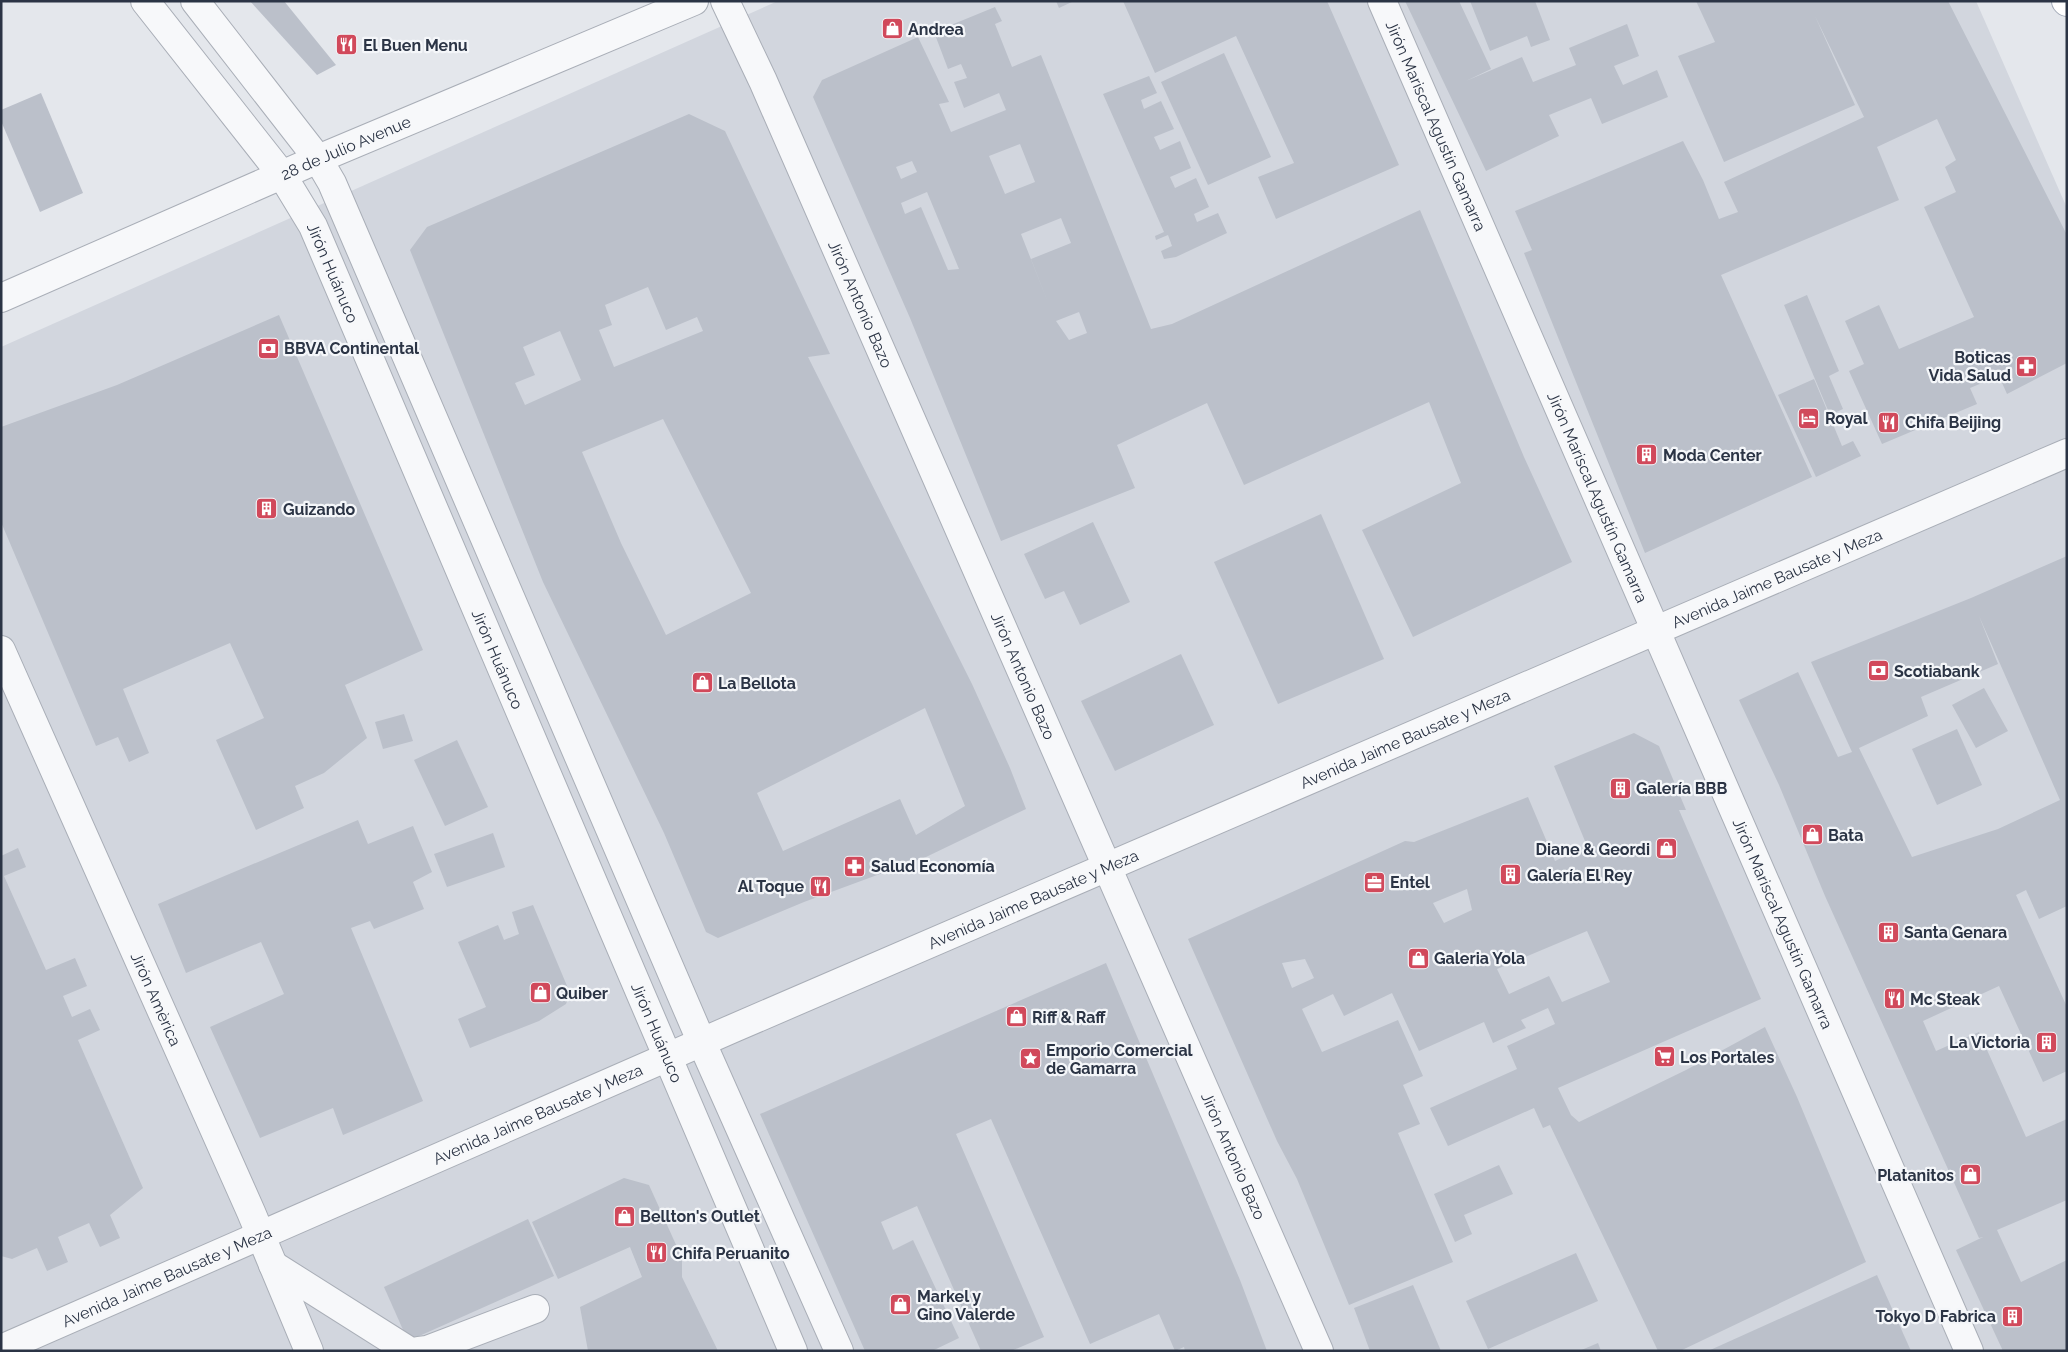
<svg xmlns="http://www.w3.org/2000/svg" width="2068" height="1352" font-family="Raleway,sans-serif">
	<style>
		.built { fill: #d2d6de }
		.building { fill: #bbc0ca; fill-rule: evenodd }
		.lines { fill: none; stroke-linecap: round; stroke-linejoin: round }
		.minor-casing { stroke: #a9aeb7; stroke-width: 30 }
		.major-casing { stroke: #a3abb8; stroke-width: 30 }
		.minor { stroke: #f7f8fa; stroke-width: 28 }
		.major { stroke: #fff; stroke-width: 28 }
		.labels { text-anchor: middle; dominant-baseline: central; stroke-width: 4.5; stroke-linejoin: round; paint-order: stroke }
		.poi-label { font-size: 16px; font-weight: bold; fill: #2b3445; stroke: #f4f6f9; text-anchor: start }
		.street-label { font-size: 16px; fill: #2b3445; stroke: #f4f6f9 }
	</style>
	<rect width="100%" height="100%" fill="#e4e7ec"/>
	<path class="built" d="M778 1H1976L2067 208V1351H1V347Z"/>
	<g class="building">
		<path d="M250 1H284L336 65 317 75Z"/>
		<path d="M1056 1H1074L1059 8Z"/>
		<path d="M1123 1H1327L1399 165 1276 219 1258 177 1294 163 1236 36 1155 73Z"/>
		<path d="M1405 1H1459L1491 69 1466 81 1522 57 1533 82 1576 65 1569 48 1627 24 1639 56 1614 66 1623 85 1657 70 1668 97 1602 124 1591 98 1549 115 1559 136 1486 171Z"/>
		<path d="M1470 1H1535L1550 40 1531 47 1527 36 1490 51Z"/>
		<path d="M1696 1H1948L2067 235V363L2007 394 1999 376 1970 388 1977 404 1882 444 1849 371 1864 364 1845 321 1879 305 1899 349 1974 317 1924 207 1956 192 1945 167 1956 160 1937 119 1877 147 1899 200 1721 275 1812 477 1645 553 1524 253 1532 250 1515 211 1683 141 1703 180 1719 219 1738 212 1724 182 1864 117 1815 16 1855 105 1724 162 1678 56 1715 42Z"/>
		<path d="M995 7 1002 21 995 24 1012 67 1041 55 1151 329 1172 324 1420 210 1524 457 1572 562 1413 637 1362 530 1461 483 1429 402 1244 485 1207 403 1117 445 1135 488 1001 541 910 318 813 97 822 80 918 37 949 102 939 104 951 132 1006 110 999 93 964 108 954 82 967 78 961 64 948 69 934 32ZM1020 144 1035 182 1005 194 989 156ZM912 161 917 172 901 179 896 167ZM927 192 959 269 948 270 921 207 905 214 901 203ZM1061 218 1071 243 1031 259 1049 305 1021 234ZM1079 312 1087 333 1069 340 1056 321Z"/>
		<path d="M1224 53 1271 157 1208 185 1161 82Z"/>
		<path d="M1149 76 1157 93 1141 100 1144 109 1161 101 1174 129 1154 137 1160 150 1180 141 1191 168 1170 177 1175 188 1196 178 1209 207 1194 214 1197 222 1218 213 1227 233 1176 257 1164 259 1161 251 1172 246 1168 235 1156 240 1155 236 1164 232 1103 94Z"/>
		<path d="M41 93 83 193 40 212 1 121V110Z"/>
		<path d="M689 114 725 131 830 354 808 357 972 684 1010 768 1026 809 926 857 804 902 718 938 706 932 664 833 543 582 410 250 427 227ZM648 287 666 330 697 317 703 331 614 367 599 330 612 325 605 305ZM560 331 581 380 525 405 515 383 535 375 523 347ZM663 419 751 593 666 635 621 543 582 452ZM925 708 965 806 916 835 900 799 783 851 757 793Z"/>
		<path d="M1807 295 1839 371 1829 376 1843 409 1830 415 1784 305Z"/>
		<path d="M279 315 423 650 345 685 367 738 324 773 295 786 304 808 256 830 216 740 264 718 230 643 123 689 149 753 129 762 118 737 96 746 1 522V427L117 385Z"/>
		<path d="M1814 379 1842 446 1853 441 1861 456 1816 477 1778 395Z"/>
		<path d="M1321 514 1384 659 1278 704 1214 562Z"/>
		<path d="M1093 522 1130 602 1080 625 1064 591 1045 599 1024 554Z"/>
		<path d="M2067 556V906L2039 919 2026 890 2016 895 2067 1007V1071L2043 1082 1999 986 1923 1021 1936 1051 1979 1032 2026 1137 2067 1119V1200L1997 1230 2021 1282 2067 1260V1351H2003L1956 1250 1983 1237 1979 1238 1825 896 1779 785 1739 700 1798 672 1838 757 1852 752 1811 662 1971 598ZM1979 616 2060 800 1998 829 1912 857 1859 748 1928 716 1921 697 1998 664Z"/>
		<path d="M1181 654 1214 725 1115 771 1081 701Z"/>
		<path d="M1984 688 2008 731 1976 748 1952 705Z"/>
		<path d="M404 714 413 741 383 749 375 722Z"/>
		<path d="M1957 729 1982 785 1937 805 1912 749Z"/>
		<path d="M1634 733 1659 746 1686 810H1679L1761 999 1558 1088 1571 1115 1579 1122 1686 1070 1765 1027 1797 1097 1866 1262 1680 1351H1658L1550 1125 1543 1128 1534 1108 1448 1146 1430 1108 1517 1069 1507 1046 1555 1024 1548 1008 1521 1020 1526 1028 1493 1043 1484 1022 1419 1051 1392 993 1344 1016 1333 994 1302 1009 1322 1052 1398 1020 1423 1076 1403 1085 1420 1124 1398 1133 1453 1262 1349 1305 1297 1179 1277 1141 1188 939 1405 841 1414 842 1528 797 1555 861 1587 846 1554 766ZM1467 889 1472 910 1444 923 1433 903ZM1587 931 1610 982 1562 1002 1549 976 1509 994 1497 969ZM1305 959 1314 978 1292 988 1282 963Z"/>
		<path d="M457 740 488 807 445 826 414 760Z"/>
		<path d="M358 820 368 844 413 826 432 872 413 882 424 909 374 929 370 921 351 928 423 1101 343 1135 333 1108 260 1138 210 1027 284 994 261 942 186 973 158 904Z"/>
		<path d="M493 833 505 867 447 887 434 854Z"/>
		<path d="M18 848 26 867 4 876 46 970 75 958 87 986 63 996 72 1017 90 1009 100 1030 78 1040 143 1188 110 1215 120 1238 100 1247 89 1223 58 1237 68 1262 47 1271 37 1248 12 1259 1 1256V856Z"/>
		<path d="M533 905 570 993 566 1004 539 1021 470 1048 458 1019 486 1007 458 942 498 925 504 940 519 934 512 912Z"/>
		<path d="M1106 963 1240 1280 1267 1351H1185L1184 1347 1175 1351 1159 1314 1090 1344 991 1119 956 1134 1044 1337 1011 1351H981L917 1206 881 1222 893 1250 913 1240 959 1338 932 1351H865L760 1114Z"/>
		<path d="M1499 1165 1513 1194 1464 1215 1472 1234 1455 1242 1434 1194Z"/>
		<path d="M624 1178 649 1185 682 1258V1277L718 1351H588L580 1307 642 1277 630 1247 558 1279 532 1222Z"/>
		<path d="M528 1219 554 1276 408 1341 384 1287Z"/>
		<path d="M1576 1253 1598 1301 1488 1349 1466 1301Z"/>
		<path d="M1877 1275 1911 1351H1708Z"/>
		<path d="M1413 1285 1441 1351H1370L1354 1308Z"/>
		<path d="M1598 1343 1601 1351H1579Z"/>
	</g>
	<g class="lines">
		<defs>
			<g id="minor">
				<path id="s1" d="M145 1 282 175 313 226 793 1351"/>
				<path d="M195 1 318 159 332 183 702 1043 839 1351"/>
				<path id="s2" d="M725 1 763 81 1319 1351"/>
				<path id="s3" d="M1382 1 1969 1351"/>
				<path id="s4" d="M1 298 318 159 694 1"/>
				<path id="s5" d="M1 650 251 1212 309 1351"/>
				<path d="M273 1265 409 1351"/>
				<path id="s6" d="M1 1349 734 1028 2067 453"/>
				<path d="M419 1351 427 1350 535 1309"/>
			</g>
			<path id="major" d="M2066 1 2067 2"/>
		</defs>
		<use href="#minor" class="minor-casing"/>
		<use href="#major" class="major-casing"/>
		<use href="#minor" class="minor"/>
		<use href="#major" class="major"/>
	</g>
	<defs>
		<symbol id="shop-square" viewBox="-11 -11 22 22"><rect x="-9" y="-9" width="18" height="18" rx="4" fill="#d1495b" stroke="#f4f6f9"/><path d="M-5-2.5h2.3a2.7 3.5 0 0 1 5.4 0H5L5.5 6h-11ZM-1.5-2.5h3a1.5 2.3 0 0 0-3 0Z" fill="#fff"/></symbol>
		<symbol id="restaurant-square" viewBox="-11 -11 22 22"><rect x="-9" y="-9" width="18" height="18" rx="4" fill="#d1495b" stroke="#f4f6f9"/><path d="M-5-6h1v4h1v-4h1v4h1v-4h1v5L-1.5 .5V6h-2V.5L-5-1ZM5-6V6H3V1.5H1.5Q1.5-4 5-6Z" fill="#fff"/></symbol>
		<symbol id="bank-square" viewBox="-11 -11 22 22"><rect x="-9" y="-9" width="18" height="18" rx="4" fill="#d1495b" stroke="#f4f6f9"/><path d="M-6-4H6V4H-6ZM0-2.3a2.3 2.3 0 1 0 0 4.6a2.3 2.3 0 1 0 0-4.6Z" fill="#fff"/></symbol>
		<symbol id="pharmacy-square" viewBox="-11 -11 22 22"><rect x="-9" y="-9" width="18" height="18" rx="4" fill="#d1495b" stroke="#f4f6f9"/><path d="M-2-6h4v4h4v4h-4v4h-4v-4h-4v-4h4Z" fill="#fff"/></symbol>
		<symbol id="hotel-square" viewBox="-11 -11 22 22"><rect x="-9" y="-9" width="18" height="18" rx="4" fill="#d1495b" stroke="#f4f6f9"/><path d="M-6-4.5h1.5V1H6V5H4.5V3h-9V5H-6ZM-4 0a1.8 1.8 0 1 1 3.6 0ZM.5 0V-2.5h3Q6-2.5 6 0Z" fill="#fff"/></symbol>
		<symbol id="building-square" viewBox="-11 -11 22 22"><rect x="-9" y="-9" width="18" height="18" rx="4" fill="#d1495b" stroke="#f4f6f9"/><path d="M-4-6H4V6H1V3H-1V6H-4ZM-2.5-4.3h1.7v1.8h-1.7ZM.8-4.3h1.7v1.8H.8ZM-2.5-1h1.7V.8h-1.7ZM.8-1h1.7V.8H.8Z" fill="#fff"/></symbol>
		<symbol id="office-square" viewBox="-11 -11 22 22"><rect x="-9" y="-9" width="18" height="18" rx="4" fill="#d1495b" stroke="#f4f6f9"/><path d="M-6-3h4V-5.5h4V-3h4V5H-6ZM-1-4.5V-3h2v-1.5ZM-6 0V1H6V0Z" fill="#fff"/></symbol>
		<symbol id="supermarket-square" viewBox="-11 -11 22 22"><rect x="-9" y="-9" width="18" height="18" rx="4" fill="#d1495b" stroke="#f4f6f9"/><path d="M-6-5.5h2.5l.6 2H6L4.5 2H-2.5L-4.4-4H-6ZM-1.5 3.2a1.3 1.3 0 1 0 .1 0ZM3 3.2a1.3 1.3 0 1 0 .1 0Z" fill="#fff"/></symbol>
		<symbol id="sight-square" viewBox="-11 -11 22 22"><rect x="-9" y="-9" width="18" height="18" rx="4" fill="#d1495b" stroke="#f4f6f9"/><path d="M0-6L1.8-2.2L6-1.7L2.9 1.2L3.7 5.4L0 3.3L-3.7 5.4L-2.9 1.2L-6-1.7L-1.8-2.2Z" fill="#fff"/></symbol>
	</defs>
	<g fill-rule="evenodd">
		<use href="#shop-square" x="880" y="16" width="25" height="25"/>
		<use href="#restaurant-square" x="334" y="32" width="25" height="25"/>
		<use href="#bank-square" x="256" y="336" width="25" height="25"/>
		<use href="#pharmacy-square" x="2014" y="354" width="25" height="25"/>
		<use href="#hotel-square" x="1796" y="406" width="25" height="25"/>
		<use href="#restaurant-square" x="1876" y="410" width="25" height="25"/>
		<use href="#building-square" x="1634" y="442" width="25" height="25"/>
		<use href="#building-square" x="254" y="496" width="25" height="25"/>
		<use href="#bank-square" x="1866" y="658" width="25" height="25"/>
		<use href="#shop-square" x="690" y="670" width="25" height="25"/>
		<use href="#building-square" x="1608" y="776" width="25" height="25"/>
		<use href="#shop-square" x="1800" y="822" width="25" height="25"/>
		<use href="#shop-square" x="1654" y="836" width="25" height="25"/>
		<use href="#pharmacy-square" x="842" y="854" width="25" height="25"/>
		<use href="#building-square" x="1498" y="862" width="25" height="25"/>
		<use href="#office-square" x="1362" y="870" width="25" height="25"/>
		<use href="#restaurant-square" x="808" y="874" width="25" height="25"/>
		<use href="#building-square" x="1876" y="920" width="25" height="25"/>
		<use href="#shop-square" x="1406" y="946" width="25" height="25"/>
		<use href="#shop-square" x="528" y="980" width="25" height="25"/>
		<use href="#restaurant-square" x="1882" y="986" width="25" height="25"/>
		<use href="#shop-square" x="1004" y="1004" width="25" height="25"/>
		<use href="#building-square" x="2034" y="1030" width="25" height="25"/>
		<use href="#supermarket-square" x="1652" y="1044" width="25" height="25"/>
		<use href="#sight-square" x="1018" y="1046" width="25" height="25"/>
		<use href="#shop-square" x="1958" y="1162" width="25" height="25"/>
		<use href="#shop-square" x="612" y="1204" width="25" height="25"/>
		<use href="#restaurant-square" x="644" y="1240" width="25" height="25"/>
		<use href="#shop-square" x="888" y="1292" width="25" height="25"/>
		<use href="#building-square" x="2000" y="1304" width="25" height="25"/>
	</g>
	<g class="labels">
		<g class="poi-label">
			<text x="908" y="29">Andrea</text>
			<text x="363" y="45">El Buen Menu</text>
			<text x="284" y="348">BBVA Continental</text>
			<text x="2011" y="357" text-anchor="end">Boticas<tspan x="2011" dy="18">Vida Salud</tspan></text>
			<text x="1825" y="418">Royal</text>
			<text x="1905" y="422">Chifa Beijing</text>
			<text x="1663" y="455">Moda Center</text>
			<text x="283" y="509">Guizando</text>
			<text x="1894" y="671">Scotiabank</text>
			<text x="718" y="683">La Bellota</text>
			<text x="1636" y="788">Galería BBB</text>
			<text x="1828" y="835">Bata</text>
			<text x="1650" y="849" text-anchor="end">Diane &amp; Geordi</text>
			<text x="871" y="866">Salud Economía</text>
			<text x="1527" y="875">Galería El Rey</text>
			<text x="1390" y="882">Entel</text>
			<text x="804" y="886" text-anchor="end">Al Toque</text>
			<text x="1904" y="932">Santa Genara</text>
			<text x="1434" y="958">Galeria Yola</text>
			<text x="556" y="993">Quiber</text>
			<text x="1910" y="999">Mc Steak</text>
			<text x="1032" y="1017">Riff &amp; Raff</text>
			<text x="2030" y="1042" text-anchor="end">La Victoria</text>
			<text x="1046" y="1050">Emporio Comercial<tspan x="1046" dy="18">de Gamarra</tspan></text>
			<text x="1680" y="1057">Los Portales</text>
			<text x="1954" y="1175" text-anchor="end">Platanitos</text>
			<text x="640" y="1216">Bellton's Outlet</text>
			<text x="672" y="1253">Chifa Peruanito</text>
			<text x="917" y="1296">Markel y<tspan x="917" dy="18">Gino Valerde</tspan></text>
			<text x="1996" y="1316" text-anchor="end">Tokyo D Fabrica</text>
		</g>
		<g class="street-label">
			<text stroke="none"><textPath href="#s3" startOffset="136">Jirón Mariscal Agustín Gamarra</textPath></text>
			<text stroke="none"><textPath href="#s4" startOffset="376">28 de Julio Avenue</textPath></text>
			<text stroke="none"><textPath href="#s1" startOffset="332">Jirón Huánuco</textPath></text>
			<text stroke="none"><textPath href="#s2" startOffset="332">Jirón Antonio Bazo</textPath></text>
			<text stroke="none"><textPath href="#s3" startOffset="541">Jirón Mariscal Agustín Gamarra</textPath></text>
			<text stroke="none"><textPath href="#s6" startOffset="1936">Avenida Jaime Bausate y Meza</textPath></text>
			<text stroke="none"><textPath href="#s1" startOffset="752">Jirón Huánuco</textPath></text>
			<text stroke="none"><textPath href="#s2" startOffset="738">Jirón Antonio Bazo</textPath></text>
			<text stroke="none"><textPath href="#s6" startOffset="1531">Avenida Jaime Bausate y Meza</textPath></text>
			<text stroke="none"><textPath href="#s6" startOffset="1126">Avenida Jaime Bausate y Meza</textPath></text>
			<text stroke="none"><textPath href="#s3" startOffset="1006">Jirón Mariscal Agustín Gamarra</textPath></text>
			<text stroke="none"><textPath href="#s5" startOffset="382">Jirón Amèrica</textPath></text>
			<text stroke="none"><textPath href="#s1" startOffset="1158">Jirón Huánuco</textPath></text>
			<text stroke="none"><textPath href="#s6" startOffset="586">Avenida Jaime Bausate y Meza</textPath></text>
			<text stroke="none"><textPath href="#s2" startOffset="1262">Jirón Antonio Bazo</textPath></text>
			<text stroke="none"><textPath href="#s6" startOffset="181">Avenida Jaime Bausate y Meza</textPath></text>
		</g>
	</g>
	<rect width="2068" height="1352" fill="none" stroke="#2b3445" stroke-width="5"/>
</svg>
